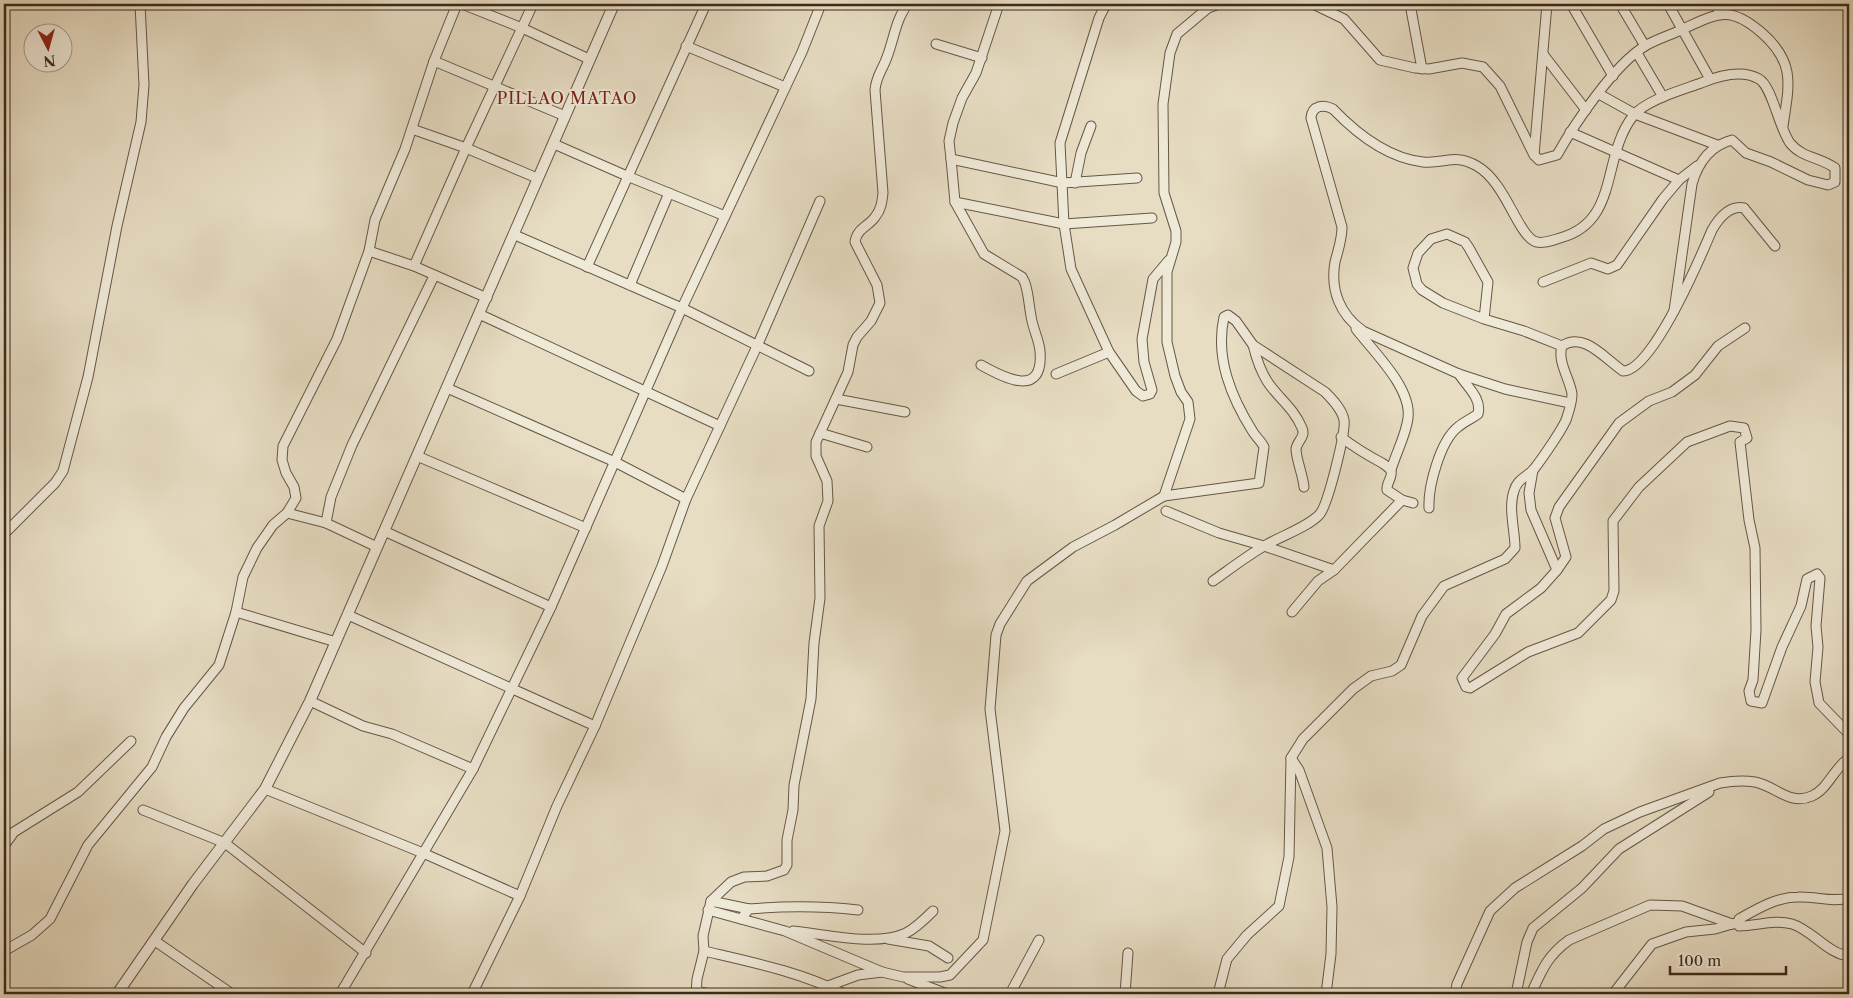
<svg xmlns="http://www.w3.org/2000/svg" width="1853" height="998" font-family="'Libre Caslon Text',serif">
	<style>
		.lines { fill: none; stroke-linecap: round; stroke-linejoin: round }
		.minor-casing { stroke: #685646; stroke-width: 11 }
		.tertiary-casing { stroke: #685646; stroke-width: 12 }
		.minor { stroke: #efe9d8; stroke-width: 9 }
		.tertiary { stroke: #efe9d8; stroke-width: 10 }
		.labels { text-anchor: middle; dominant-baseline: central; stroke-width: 4; stroke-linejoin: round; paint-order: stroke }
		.neighbourhood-label { font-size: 16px; letter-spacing: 1px; fill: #7a1f14; stroke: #efe9d8 }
	</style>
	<rect width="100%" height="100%" fill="#e7ddc3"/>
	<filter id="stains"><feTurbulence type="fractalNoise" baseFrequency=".004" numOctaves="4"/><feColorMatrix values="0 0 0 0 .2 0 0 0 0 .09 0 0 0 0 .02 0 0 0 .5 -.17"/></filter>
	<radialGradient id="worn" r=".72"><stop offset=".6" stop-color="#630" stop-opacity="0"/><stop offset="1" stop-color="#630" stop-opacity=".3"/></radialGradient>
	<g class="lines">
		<defs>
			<g id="minor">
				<path d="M462 4 522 28 589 59"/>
				<path d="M1106 4 1099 18 1060 143 1064 224 1071 269 1109 352 1136 391 1143 396 1150 394 1152 390 1144 362 1142 339 1153 279 1169 260"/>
				<path d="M1313 4 1344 19 1380 60 1415 68 1429 69 1462 63 1483 67 1500 86 1534 155 1539 160 1557 155C1575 123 1614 65 1645 46 1657 39 1671 35 1683 29 1718 13 1730 5 1762 33 1796 63 1789 85 1783 126"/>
				<path d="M1410 4 1422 69"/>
				<path d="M1571 4 1613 76"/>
				<path d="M1620 4 1645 46"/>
				<path d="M1668 4 1710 79"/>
				<path d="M1716 4 1720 14"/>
				<path d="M936 44 982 58"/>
				<path d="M686 46 785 87"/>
				<path d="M1637 53 1663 97"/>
				<path d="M1543 54 1586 110"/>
				<path d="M434 61 565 116"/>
				<path d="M1599 94 1635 114 1717 145"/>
				<path d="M412 129 466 148 537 178"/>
				<path d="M1570 132 1679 180"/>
				<path d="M554 144 627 176 725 216"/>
				<path d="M1534 155 1547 4"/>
				<path d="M951 159 1063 183 1137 178"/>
				<path d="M1075 183 1081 153 1091 126"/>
				<path d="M955 202 1064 224 1152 218"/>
				<path d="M515 235 682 308 809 371"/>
				<path d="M369 251 375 220 405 149 434 61 457 4"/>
				<path d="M414 266 466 148 533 4"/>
				<path d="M587 267 706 4"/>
				<path d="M1543 282 1591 263 1608 269 1617 265 1663 199 1679 180 1697 166"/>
				<path d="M630 285 669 193"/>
				<path d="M479 314 720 426"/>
				<path d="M1484 319 1488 282 1469 248 1465 242 1447 234 1431 239 1418 253 1413 268 1417 284 1422 290 1443 303 1484 319 1524 331 1562 346"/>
				<path d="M1356 329C1373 351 1412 388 1408 418 1406 435 1396 453 1391 470"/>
				<path d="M1253 345C1256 357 1260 370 1267 381 1277 397 1294 408 1302 428 1306 437 1297 441 1296 449 1296 459 1303 475 1304 487"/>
				<path d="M981 365C1004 378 1044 399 1040 351 1039 340 1034 331 1032 321 1029 308 1029 295 1025 283L1022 277 984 254 955 202 951 159 949 141 953 123 962 98 976 73 999 4"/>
				<path d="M1056 374 1109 352"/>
				<path d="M447 388 615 462 686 499"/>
				<path d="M836 399 905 412"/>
				<path d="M1570 403 1505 389 1459 374 1363 331C1340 315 1330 290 1335 262 1338 250 1342 240 1342 227L1311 118C1312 105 1324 104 1333 109 1357 134 1387 158 1423 162 1445 164 1455 153 1477 166 1505 182 1517 232 1534 241 1541 245 1553 240 1560 238 1620 222 1601 157 1633 116 1646 100 1682 90 1701 83 1718 76 1742 69 1759 79 1772 86 1779 128 1790 143 1802 158 1820 157 1835 168V182L1828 185 1808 180 1771 162 1746 153 1732 140C1709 146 1698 163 1692 184L1674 311"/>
				<path d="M820 433 867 447"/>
				<path d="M1341 437C1354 447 1367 455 1382 463 1385 465 1389 467 1391 471 1393 477 1386 483 1387 490L1402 500"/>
				<path d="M417 456 586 528"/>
				<path d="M1533 470 1529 493 1531 510 1557 570 1541 588 1506 614 1495 634 1462 678 1466 687 1470 688 1528 652 1578 633 1611 600 1614 591 1613 521 1639 487 1687 442 1730 426 1744 428 1747 438 1740 442 1749 520 1755 548 1756 630 1753 680 1749 691 1751 701 1762 703 1782 647 1801 606 1807 579 1817 574 1820 578 1816 626 1818 647 1815 682 1819 703 1849 734"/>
				<path d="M1164 496 1190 419 1188 402 1181 392 1175 376 1167 342V272L1176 242V231L1164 193 1163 104 1170 53 1177 34 1208 8 1219 4"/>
				<path d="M1429 508C1428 487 1440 441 1458 427 1464 422 1471 419 1478 414 1482 398 1467 387 1459 374"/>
				<path d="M1166 511 1219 533 1264 546 1334 570"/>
				<path d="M287 513 326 523 377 547"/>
				<path d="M326 523 331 497 352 445 434 276"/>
				<path d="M384 531 551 607"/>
				<path d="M4 534 55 483 63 471 88 377 117 226 141 122 144 85 140 4"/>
				<path d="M1557 570 1566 557 1555 518 1559 507 1619 423 1649 401 1672 392 1695 375 1718 346 1745 328"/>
				<path d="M236 612 336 642"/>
				<path d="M1292 612 1318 581 1334 570 1402 500 1413 503"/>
				<path d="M348 615 595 726"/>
				<path d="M310 701 363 726 392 734 473 769"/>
				<path d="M1291 758 1303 739 1353 689 1371 676 1392 671 1401 665 1422 616 1444 586 1505 559 1515 548C1515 530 1508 508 1514 491 1517 479 1527 477 1534 469 1541 460 1565 426 1567 417 1569 411 1572 401 1572 394 1570 379 1557 362 1562 346 1584 331 1605 359 1623 371 1652 372 1701 256 1712 230 1719 218 1729 205 1744 208L1775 246"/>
				<path d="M265 789 423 853 520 896"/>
				<path d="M143 810 225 843 366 953"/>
				<path d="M4 846 14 832 78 792 131 741"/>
				<path d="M1849 898C1832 903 1816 896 1798 897 1776 897 1757 909 1739 919V926C1757 926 1774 919 1792 924 1812 930 1828 954 1849 956"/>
				<path d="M711 901 749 909"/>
				<path d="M708 910 785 931 882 972"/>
				<path d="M741 919 749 909C785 906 822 906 858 910"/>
				<path d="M793 931C826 934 875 947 906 933 916 928 925 919 933 911"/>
				<path d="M888 939 929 946 948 958"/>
				<path d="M155 941 232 994"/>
				<path d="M4 951 32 935 50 919 88 845 152 767 166 737 184 708 219 665 236 612 243 577 257 548 273 525 287 513 296 498 294 487 286 473 282 460 283 446 337 339 369 251 414 266 487 298"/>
				<path d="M704 951C751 962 801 972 844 994"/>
				<path d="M908 979 947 994"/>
				<path d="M697 991 710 994"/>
				<path d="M340 994 473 769 551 607 682 308 802 52 821 4"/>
				<path d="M472 994 520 896 557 806 595 726 662 566 686 499 758 344 820 201"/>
				<path d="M696 994 697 979 704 951 703 936 711 901 731 882 744 877 767 876 784 870 787 865V840L793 810 794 785 811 699 814 643 820 598 819 526 828 501 827 481 816 456V442L848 372 853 345 857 337 871 321 880 303 877 285 855 242C857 228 868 227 875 217 881 210 882 202 883 193L875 90C876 76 883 69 887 57 894 39 896 18 908 4"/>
				<path d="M818 994 828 986 858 975 882 972 903 977H940L950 975 983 940 1005 831 990 709 996 635 1000 624 1027 581 1073 547 1115 525 1164 496 1259 483 1264 447C1261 441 1256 437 1253 432 1231 397 1215 358 1224 317L1228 315 1236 321 1253 345 1325 392C1332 399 1342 409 1344 420 1346 431 1328 506 1319 515 1306 528 1283 535 1266 545 1248 555 1230 569 1213 581"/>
				<path d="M1010 994 1039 940"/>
				<path d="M1125 994 1128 953"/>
				<path d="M1218 994 1227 959 1247 935 1279 906 1289 857 1291 758 1299 770 1327 848 1332 907 1331 954 1326 994"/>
				<path d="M1455 994 1457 984 1490 911 1515 888 1582 846 1604 829 1640 812 1720 783C1732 781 1743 780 1755 782 1776 786 1789 806 1812 796 1828 789 1834 768 1849 758"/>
				<path d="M1516 994 1527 942 1533 928 1582 888 1619 849 1709 792"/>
				<path d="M1531 994C1542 970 1547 956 1569 940L1650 905 1682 906 1732 924 1738 923"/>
				<path d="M1613 994 1652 944 1686 932 1715 929 1732 924"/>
			</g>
			<path id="tertiary" d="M117 994 193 884 265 789 310 701 614 4"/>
		</defs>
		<use href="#minor" class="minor-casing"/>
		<use href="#tertiary" class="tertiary-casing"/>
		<use href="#minor" class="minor"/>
		<use href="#tertiary" class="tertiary"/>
	</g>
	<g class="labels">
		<g class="neighbourhood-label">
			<text x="567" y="98">PILLAO MATAO</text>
		</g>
	</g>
	<rect width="1853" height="998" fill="none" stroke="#e7ddc3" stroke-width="20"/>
	<rect x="5" y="5" width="1843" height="988" fill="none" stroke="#3d291c" stroke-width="2.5"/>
	<rect x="10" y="10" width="1833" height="978" fill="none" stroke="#3d291c"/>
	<g transform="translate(48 48) rotate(174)"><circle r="24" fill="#efe9d8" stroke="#a89c8d"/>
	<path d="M0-4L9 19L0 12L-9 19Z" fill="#8f2418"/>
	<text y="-8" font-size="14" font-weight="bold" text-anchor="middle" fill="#3d291c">N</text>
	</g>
	<path d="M1670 966v8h116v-8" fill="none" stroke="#3d291c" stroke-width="2.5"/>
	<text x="1678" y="966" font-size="15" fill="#3d291c" stroke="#efe9d8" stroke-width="4" paint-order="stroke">100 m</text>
	<rect width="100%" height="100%" filter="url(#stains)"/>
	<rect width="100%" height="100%" fill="url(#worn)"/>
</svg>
